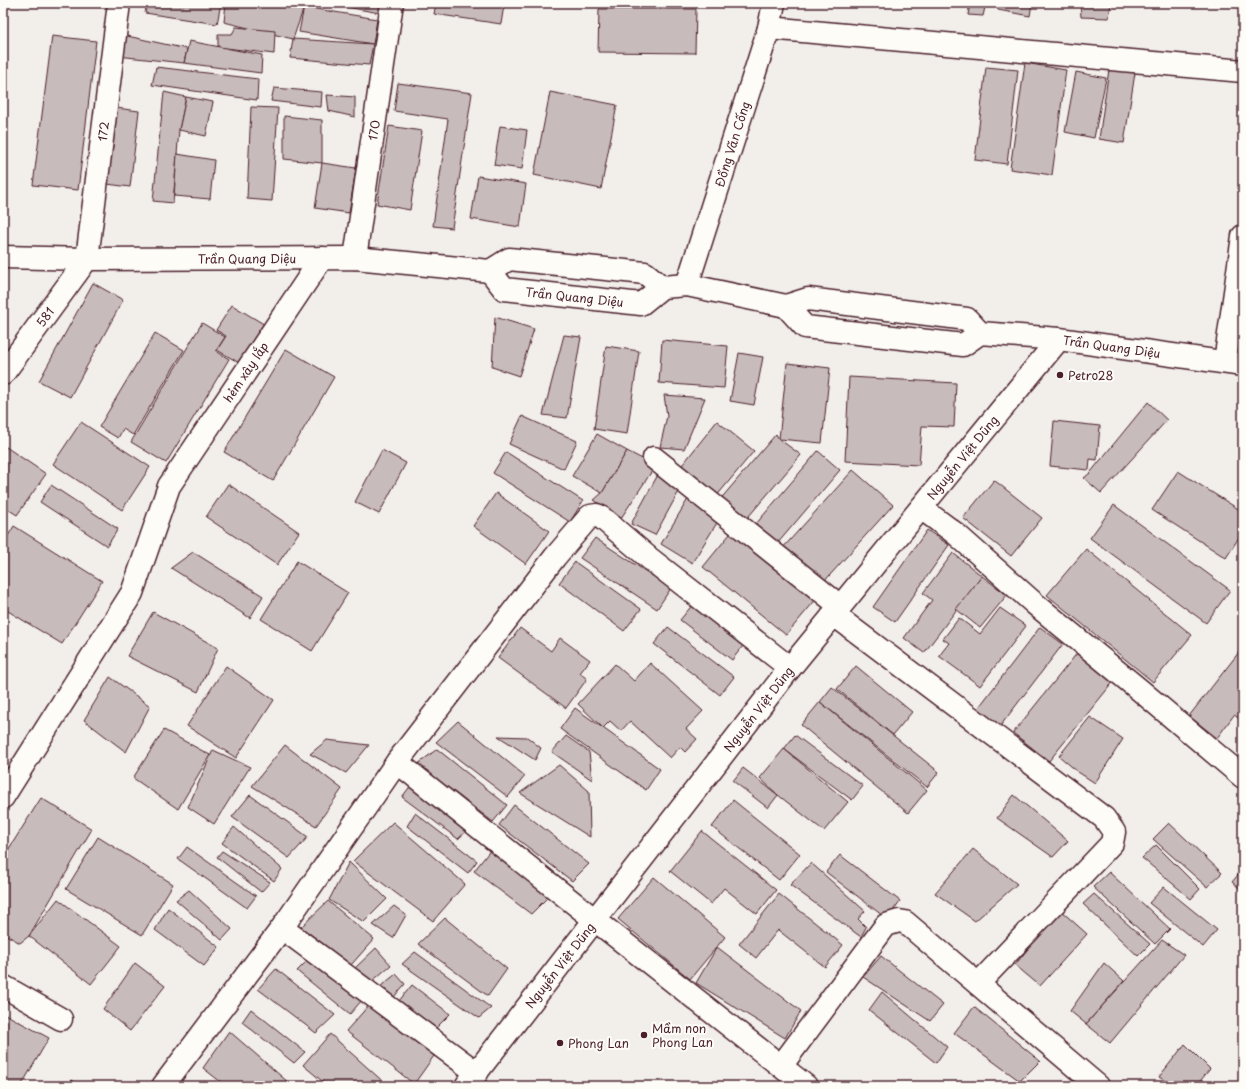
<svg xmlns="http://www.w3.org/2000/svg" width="1246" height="1089" font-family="'Playpen Sans',sans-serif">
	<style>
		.building { fill: #c8bbbb; stroke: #4a1f2b }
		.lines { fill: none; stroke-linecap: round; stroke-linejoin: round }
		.minor-casing { stroke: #4a1f2b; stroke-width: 25 }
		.minor { stroke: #fdfcf7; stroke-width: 22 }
		.poi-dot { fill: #4a1f2b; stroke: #fdfcf7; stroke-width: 1.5 }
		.labels { text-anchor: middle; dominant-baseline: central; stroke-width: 4; stroke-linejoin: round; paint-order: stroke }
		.street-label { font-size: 12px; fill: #4a1f2b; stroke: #fdfcf7 }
		.poi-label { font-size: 12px; fill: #4a1f2b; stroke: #fdfcf7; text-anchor: start }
	</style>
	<rect width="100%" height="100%" fill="#f2efeb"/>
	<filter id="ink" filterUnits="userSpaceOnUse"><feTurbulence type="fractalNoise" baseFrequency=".025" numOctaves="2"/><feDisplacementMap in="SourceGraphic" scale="8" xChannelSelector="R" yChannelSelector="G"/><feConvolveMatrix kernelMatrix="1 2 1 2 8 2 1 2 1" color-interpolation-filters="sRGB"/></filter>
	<g filter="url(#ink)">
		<g class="building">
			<path d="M147 3H221L217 24 145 13Z"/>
			<path d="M226 3H280L304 7 293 39 224 22Z"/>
			<path d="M323 3H382L380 13Z"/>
			<path d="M436 3H488L504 5 501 24 434 14Z"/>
			<path d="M940 3H963L962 6Z"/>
			<path d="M970 3H986L983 16 968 15Z"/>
			<path d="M996 3H1032L1030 16 998 10Z"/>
			<path d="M1080 3H1111L1109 18 1081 17Z"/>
			<path d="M304 7 377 19 373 44 299 32Z"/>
			<path d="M599 9H696L695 53 598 52Z"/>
			<path d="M236 27 275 31 274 54 218 47V34H232Z"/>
			<path d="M118 34 187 49 184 63 117 56Z"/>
			<path d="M52 36 96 41 78 190 33 185Z"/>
			<path d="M293 39 373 44 369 65 290 58Z"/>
			<path d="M189 41 262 55 261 73 184 63Z"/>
			<path d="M1025 63 1066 70 1052 175 1010 169Z"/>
			<path d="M156 67 258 79 257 100 152 85Z"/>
			<path d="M986 67 1018 70 1007 164 975 160Z"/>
			<path d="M1109 69 1135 73 1124 143 1099 139Z"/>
			<path d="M1076 72 1106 78 1094 138 1065 132Z"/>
			<path d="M398 83 472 93 452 228 433 226 448 119 394 111Z"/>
			<path d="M274 88 322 92 321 107 271 101Z"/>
			<path d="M164 92 186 97 179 130 173 203 153 201Z"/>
			<path d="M550 92 617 105 601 189 534 175Z"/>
			<path d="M327 95 355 97V117L329 111Z"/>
			<path d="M186 97 213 102 206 136 179 130Z"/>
			<path d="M251 107 278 108 272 201 247 199Z"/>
			<path d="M116 108 139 111 130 187 107 184Z"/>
			<path d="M284 116 322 120V163L284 159Z"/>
			<path d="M389 126 422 131 410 210 377 204Z"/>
			<path d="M500 126 527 130 522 169 494 165Z"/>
			<path d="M177 154 214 160 210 199 174 196Z"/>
			<path d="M322 163 356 168 349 213 315 208Z"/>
			<path d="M478 176 526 184 520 227 471 219Z"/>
			<path d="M93 283 123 300 70 397 39 381Z"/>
			<path d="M232 305 267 326 243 365 217 350 226 336 216 330Z"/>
			<path d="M495 317 534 329 519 376 492 367Z"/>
			<path d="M202 323 225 337 216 351 229 359 166 463 131 442Z"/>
			<path d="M155 333 184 350 133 435 123 429 118 438 99 427Z"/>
			<path d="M564 335 581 337 567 418 543 415Z"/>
			<path d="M662 340 728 346 724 388 659 383Z"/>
			<path d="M606 346 639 351 627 434 594 429Z"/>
			<path d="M286 349 334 377 273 481 224 452Z"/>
			<path d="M739 353 763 357 754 405 730 401Z"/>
			<path d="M787 363 830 368 822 443 779 439Z"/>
			<path d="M849 377 956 383 954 427 922 426 919 465 845 461Z"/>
			<path d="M664 395 705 398 684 449 660 447 667 416Z"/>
			<path d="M1148 402 1167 420 1101 493 1084 478 1090 473Z"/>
			<path d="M522 416 577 441 564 469 509 444Z"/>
			<path d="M717 421 754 451 715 498 679 469Z"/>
			<path d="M1054 421 1100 426 1097 460 1090 459 1089 470 1050 466Z"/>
			<path d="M81 422 150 467 122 510 53 464Z"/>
			<path d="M597 434 627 451 602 493 572 476Z"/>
			<path d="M776 434 779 439 801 455 743 523 718 502Z"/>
			<path d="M3 445 46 474 17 515 3 506Z"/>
			<path d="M382 450 406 463 379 514 355 502Z"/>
			<path d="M627 451 652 464 654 468 621 518 594 500 602 493Z"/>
			<path d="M818 451 840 470 777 544 750 531Z"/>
			<path d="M506 452 583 501 570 522 493 473Z"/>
			<path d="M853 470 893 505 821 585 781 550Z"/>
			<path d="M660 471 683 484 655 535 631 524Z"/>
			<path d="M1178 471 1243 512V531L1226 558 1152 510Z"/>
			<path d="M994 480 1042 518 1011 556 963 518Z"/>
			<path d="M228 484 299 532 277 565 206 517Z"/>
			<path d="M51 485 118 529 107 546 40 502Z"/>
			<path d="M496 493 549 531 526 564 473 526Z"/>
			<path d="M688 499 720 518 692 563 661 544Z"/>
			<path d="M1114 505 1230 590 1206 623 1090 538Z"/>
			<path d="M14 526 102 581 62 644 3 608V544Z"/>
			<path d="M734 529 818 597 786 635 703 567Z"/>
			<path d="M927 530 949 545 895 622 873 607Z"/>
			<path d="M595 538 671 588 657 609 580 558Z"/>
			<path d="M1086 549 1192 635 1153 682 1047 595Z"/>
			<path d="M193 552 263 596 250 618 171 568Z"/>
			<path d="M953 553 982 576 924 653 904 638 932 600 923 593Z"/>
			<path d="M297 561 348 593 312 651 261 619Z"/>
			<path d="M575 562 641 609 624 631 559 583Z"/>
			<path d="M982 576 1007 595 980 628 956 609Z"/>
			<path d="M694 603 746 642 732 660 680 620Z"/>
			<path d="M1000 608 1026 626 980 686 939 656 949 643 943 639 959 618 980 634Z"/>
			<path d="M153 612 218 648 198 692 127 656Z"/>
			<path d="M668 627 734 677 720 695 654 644Z"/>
			<path d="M1040 627 1063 644 998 729 976 711Z"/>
			<path d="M520 628 551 651 560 638 590 660 580 673 587 679 566 708 498 658Z"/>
			<path d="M1243 647V721L1234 715 1217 738 1189 716Z"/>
			<path d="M1078 652 1114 681 1049 761 1013 733Z"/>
			<path d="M650 663 703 711 686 729 697 739 685 752 680 747 670 758 630 721 621 731 610 721 603 728 578 704 615 664 634 681Z"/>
			<path d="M226 666 274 700 236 758 187 726Z"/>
			<path d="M856 666 912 712 893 735 837 689Z"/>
			<path d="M110 677 150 706 126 752 84 720Z"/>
			<path d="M832 687 939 772 927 787 820 702Z"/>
			<path d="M820 702 927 790 908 813 801 725Z"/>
			<path d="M575 708 660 769 646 790 560 729Z"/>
			<path d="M1090 717 1123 739 1095 783 1078 772 1059 756Z"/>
			<path d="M458 721 525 776 508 797 436 742Z"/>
			<path d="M164 730 210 755 178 809 133 778Z"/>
			<path d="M795 735 863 786 852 800 784 749Z"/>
			<path d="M498 736 527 737 541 748 535 760Z"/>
			<path d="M566 736 589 752 592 780 552 752Z"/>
			<path d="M327 740 369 745 346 773 310 754Z"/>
			<path d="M285 745 342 789 316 826 252 786Z"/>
			<path d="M437 749 507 805 493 822 418 764Z"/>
			<path d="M784 749 848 802 824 831 778 795 760 778Z"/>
			<path d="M213 750 250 767 214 824 188 807Z"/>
			<path d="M559 765 589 791 590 837 520 793Z"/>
			<path d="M743 768 778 795 768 808 733 781Z"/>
			<path d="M412 784 470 828 458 839 402 797Z"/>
			<path d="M250 795 308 837 289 858 232 817Z"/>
			<path d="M1014 795 1068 841 1053 857 997 818Z"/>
			<path d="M41 798 92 829 29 936 20 943 3 933V858Z"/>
			<path d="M733 800 800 854 779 880 712 827Z"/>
			<path d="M514 805 589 864 572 881 499 825Z"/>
			<path d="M415 813 477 861 468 873 407 826Z"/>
			<path d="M393 822 465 884 433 921 353 861Z"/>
			<path d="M1169 823 1222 873 1207 887 1153 839Z"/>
			<path d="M234 827 282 869 274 881 222 843Z"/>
			<path d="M702 831 776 890 757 914 724 888 711 904 670 871Z"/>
			<path d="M98 837 173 884 142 935 66 889Z"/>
			<path d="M1156 845 1200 889 1191 899 1142 858Z"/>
			<path d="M187 847 256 896 247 908 178 859Z"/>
			<path d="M492 848 549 896 531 914 474 871Z"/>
			<path d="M973 849 1017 884 975 921 935 893Z"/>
			<path d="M222 851 270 882 261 892 217 857Z"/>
			<path d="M840 855 900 901 887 919 826 872Z"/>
			<path d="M349 862 387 899 364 922 329 900Z"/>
			<path d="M811 863 865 911 858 919 866 927 861 937 790 885Z"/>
			<path d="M1243 869V891L1232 882Z"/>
			<path d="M1109 872 1170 929 1155 944 1093 887Z"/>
			<path d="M654 877 725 937 690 979 618 919Z"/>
			<path d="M1164 887 1217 930 1203 947 1149 903Z"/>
			<path d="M189 890 232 929 222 940 176 900Z"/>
			<path d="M779 894 843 945 825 967 778 930 756 958 739 944Z"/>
			<path d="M1094 894 1150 944 1138 956 1083 904Z"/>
			<path d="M58 899 121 946 91 984 29 936Z"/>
			<path d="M328 901 374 939 351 965 301 927Z"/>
			<path d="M394 906 406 915 393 938 373 925Z"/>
			<path d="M168 908 219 947 204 966 155 930Z"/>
			<path d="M1059 909 1087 934 1040 986 1015 965Z"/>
			<path d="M445 918 507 969 488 996 418 944Z"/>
			<path d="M1162 940 1184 955 1110 1043 1086 1024Z"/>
			<path d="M717 947 801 1011 785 1038 696 983Z"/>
			<path d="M376 948 391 965 370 983 354 969Z"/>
			<path d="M415 952 491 1008 479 1018 402 964Z"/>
			<path d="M881 956 943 1005 930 1021 863 977Z"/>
			<path d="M309 959 362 1000 350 1014 297 971Z"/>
			<path d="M135 963 165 986 130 1031 103 1009Z"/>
			<path d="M1104 963 1124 981 1086 1024 1070 1011Z"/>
			<path d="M276 969 335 1015 316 1033 258 989Z"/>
			<path d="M396 974 405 984 394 997 381 986Z"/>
			<path d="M412 985 450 1014 435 1029 398 1002Z"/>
			<path d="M882 992 947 1047 936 1063 869 1010Z"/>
			<path d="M371 1003 436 1053 414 1084 346 1031Z"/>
			<path d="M974 1007 1040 1061 1020 1081 954 1033Z"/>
			<path d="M251 1009 305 1052 294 1063 242 1022Z"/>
			<path d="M3 1013 49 1038 21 1086H8L3 1083Z"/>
			<path d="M229 1031 289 1083 286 1086H226L203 1068Z"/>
			<path d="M330 1034 388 1086H328L303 1065Z"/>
			<path d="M1185 1044 1210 1069 1196 1086H1173L1159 1077Z"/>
			<path d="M1243 1077V1086H1236Z"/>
			<path d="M72 1080 80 1086H67Z"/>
		</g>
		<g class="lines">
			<defs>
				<g id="minor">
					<path d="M769 28 1243 71"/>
					<path id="s1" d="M3 257 87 259 355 258 490 271"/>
					<path id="s2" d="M355 258 392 3"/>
					<path id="s3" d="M687 285 769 28 774 3"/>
					<path id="s4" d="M662 287 645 273 509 259 490 271 504 289 641 304 662 287 687 285 786 306"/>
					<path id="s5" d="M980 333 967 319 808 299 786 306 805 327 963 345 980 333 1059 339 1243 365"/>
					<path d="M1225 362 1243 236"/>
					<path id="s6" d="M3 374 87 259 119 3"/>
					<path d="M654 458 840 606"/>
					<path d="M921 508 956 534 1035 604 1141 691 1243 777"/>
					<path d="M833 614 1104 818 1114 832 1112 843 978 984"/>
					<path d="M397 762 595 920 806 1086"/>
					<path id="s7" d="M3 797 132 593 169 486 322 258"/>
					<path d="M282 928 477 1073"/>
					<path d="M3 986 61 1019"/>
					<path d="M781 1066 886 925 899 921 905 922 1098 1086"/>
					<path d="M163 1086 282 928 397 762 555 557 590 516 597 515 602 518 649 558 790 668"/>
					<path id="s8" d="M466 1086 790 668 1059 339"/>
				</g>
			</defs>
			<use href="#minor" class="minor-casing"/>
			<use href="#minor" class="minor"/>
		</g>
	</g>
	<g class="poi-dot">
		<circle cx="1060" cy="375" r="4"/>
		<circle cx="644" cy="1035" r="4"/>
		<circle cx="560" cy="1043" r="4"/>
	</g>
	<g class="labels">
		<g class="street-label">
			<text stroke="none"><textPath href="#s6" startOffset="271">172</textPath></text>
			<text stroke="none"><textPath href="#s2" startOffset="129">170</textPath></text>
			<text stroke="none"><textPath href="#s3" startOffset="148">Đồng Văn Cống</textPath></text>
			<text stroke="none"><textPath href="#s1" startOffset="244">Trần Quang Diệu</textPath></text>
			<text stroke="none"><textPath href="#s4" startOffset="275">Trần Quang Diệu</textPath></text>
			<text stroke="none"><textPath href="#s6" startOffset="71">581</textPath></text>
			<text stroke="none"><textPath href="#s5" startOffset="543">Trần Quang Diệu</textPath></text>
			<text stroke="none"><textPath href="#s7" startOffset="492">hẻm xây lắp</textPath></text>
			<text stroke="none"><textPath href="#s8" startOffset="801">Nguyễn Việt Dũng</textPath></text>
			<text stroke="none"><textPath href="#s8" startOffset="477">Nguyễn Việt Dũng</textPath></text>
			<text stroke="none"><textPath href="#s8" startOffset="153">Nguyễn Việt Dũng</textPath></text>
		</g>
		<g class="poi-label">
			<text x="1068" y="375">Petro28</text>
			<text x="652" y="1028">Mầm non<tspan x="652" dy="14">Phong Lan</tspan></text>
			<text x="568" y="1043">Phong Lan</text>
		</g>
	</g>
	<rect width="1246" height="1089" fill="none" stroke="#fdfcf7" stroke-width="16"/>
	<rect x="8" y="8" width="1230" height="1073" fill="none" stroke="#4a1f2b" stroke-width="1.5" filter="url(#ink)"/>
</svg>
